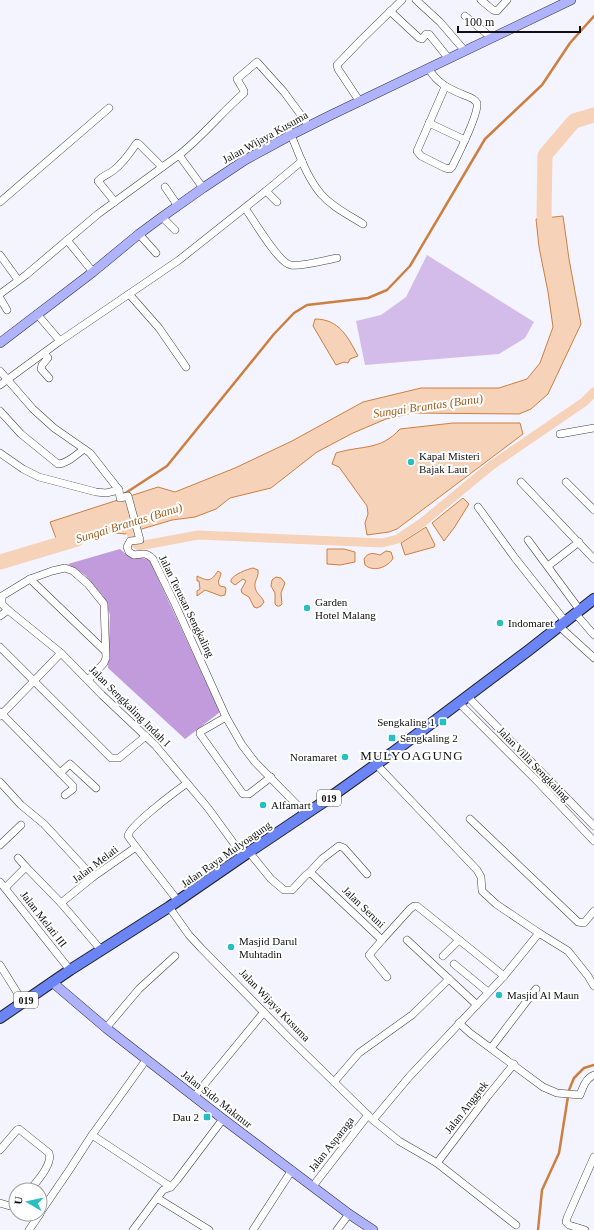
<svg xmlns="http://www.w3.org/2000/svg" width="594" height="1230" font-family="Georgia,serif">
	<style>
		.green { fill: #d4bcea }
		.forest { fill: #c19bdb }
		.water { fill: #f6d2b8; stroke: #cd7f3f }
		.lines { fill: none; stroke-linecap: round; stroke-linejoin: round }
		.stream { stroke: #cd7f3f; stroke-width: 2.5 }
		.canal { stroke: #f6d2b8; stroke-width: 9 }
		.river { stroke: #f6d2b8; stroke-width: 15 }
		.street-casing { stroke: #434343; stroke-width: 8 }
		.secondary-casing { stroke: #323232; stroke-width: 10 }
		.primary-casing { stroke: #212121; stroke-width: 12 }
		.street { stroke: #fff; stroke-width: 7 }
		.secondary { stroke: #afb3fe; stroke-width: 9 }
		.primary { stroke: #6b85f7; stroke-width: 10 }
		.poi-dot { fill: #28bfc0; stroke: #fff; stroke-width: 1.5 }
		.labels { text-anchor: middle; dominant-baseline: central; stroke-width: 4; stroke-linejoin: round; paint-order: stroke }
		.shield { fill: #fff; stroke: #585858; stroke-width: 1 }
		.shield-label { font-size: 10px; font-weight: bold; fill: #101010 }
		.street-label { font-size: 11px; fill: #101010; stroke: #fff }
		.poi-label { font-size: 11px; fill: #101010; stroke: #fff; text-anchor: start }
		.water-label { font-size: 12px; font-style: italic; fill: #a25c19; stroke: #fff }
		.quarter-label { font-size: 13px; letter-spacing: 1px; fill: #101010; stroke: #fff }
	</style>
	<rect width="100%" height="100%" fill="#f3f4ff"/>
	<path class="green" d="M427 255 534 322 525 338 499 354 365 365 356 321 381 315 406 297Z"/>
	<path class="forest" d="M120 549 128 556 149 559 220 712 185 739 108 668 110 615 103 596 85 575 68 564Z"/>
	<g class="water">
		<path d="M563 216 569 259 581 324 548 394 531 409 519 414 412 413 386 419 353 433 317 452 271 488 230 498 216 509 195 517 172 520 125 534 106 532 96 538 60 549 50 522 158 487 175 492 235 468 292 441 363 402 421 388H499L527 379 540 363 553 327 548 292 539 247 536 219Z"/>
		<path d="M315 319C339 319 348 337 358 356L350 359 348 363 344 362 336 365 313 326Z"/>
		<path d="M453 423H520L523 434 397 529 389 532 367 535 365 523 368 514 367 506 339 467 332 464 336 453C362 445 380 451 400 429Z"/>
		<path d="M463 498 469 504 454 528 444 541 432 523Z"/>
		<path d="M426 527 435 545 434 547 405 555 401 543Z"/>
		<path d="M327 549H344L355 552V562L340 565 327 564Z"/>
		<path d="M386 551 391 552 393 558 392 560C386 568 373 572 365 565L364 559C368 552 373 553 380 555Z"/>
		<path d="M253 568 258 570C259 577 254 581 255 587 256 594 262 596 264 602L261 606 257 608 254 607 249 597 242 593 241 590 246 581 243 579 235 585 231 582V580C233 575 247 569 253 568Z"/>
		<path d="M218 571 221 573C221 578 216 581 220 586L225 587 226 589 225 595 221 596 205 590 197 596V591L200 589 199 581H197V576C209 582 211 581 218 571Z"/>
		<path d="M276 577 281 578 285 583 281 593 282 604 280 606H277L275 604V593L271 586 272 580Z"/>
	</g>
	<g class="lines">
		<g class="stream">
			<path d="M124 494 167 466 274 334 294 313 307 305 368 298 387 290 410 266 485 139 542 85 570 43 594 16"/>
			<path d="M538 1230 542 1190 559 1153 569 1090 574 1078 584 1068 594 1065"/>
		</g>
		<path class="canal" d="M128 523 134 543 139 546 198 535 382 543 398 539 423 522 492 465 584 402 594 392"/>
		<g class="river">
			<path d="M547 238 544 215 545 155 574 121 594 115"/>
			<path d="M0 562 77 539"/>
		</g>
		<defs>
			<g id="street">
				<path d="M416 0 440 22 465 51"/>
				<path d="M481 0 493 10 497 11 507 0"/>
				<path d="M390 11 419 38 422 39 426 34H429L449 59"/>
				<path d="M465 16 492 38"/>
				<path d="M429 69C437 83 449 89 464 95 469 97 474 98 477 103 479 114 458 155 452 167L450 169 445 168 421 156 417 151 445 87"/>
				<path d="M360 102 338 69 337 65 362 39 402 0"/>
				<path d="M429 123 465 140"/>
				<path d="M288 128C298 150 305 175 321 194 332 207 349 215 363 224"/>
				<path d="M179 155C203 136 221 113 244 93V91L237 79 257 62 284 92 309 126"/>
				<path d="M165 187 178 206"/>
				<path d="M266 191 277 202"/>
				<path d="M0 202 109 108"/>
				<path d="M115 202 98 181C102 176 109 174 114 170 124 162 129 154 136 144L137 143 140 145 162 167"/>
				<path d="M245 208C253 219 279 264 291 265 301 267 325 260 337 258"/>
				<path d="M162 217 175 230"/>
				<path d="M139 234 156 253"/>
				<path d="M67 240 93 272"/>
				<path d="M0 255 18 280"/>
				<path d="M0 294 26 275 98 214 179 155 203 188"/>
				<path d="M129 294 159 328 186 367"/>
				<path d="M0 298 7 310"/>
				<path d="M37 314 60 341"/>
				<path d="M44 353 48 358 42 365 41 369 49 378"/>
				<path d="M0 371 33 409 54 428 90 453 119 490 120 498 128 496 140 540 130 541 127 547 129 552 134 555C143 554 146 552 153 559L175 604 226 717 242 745 255 762 306 814"/>
				<path d="M0 385 60 341 179 260 266 191 302 161"/>
				<path d="M0 411 21 434 58 464C67 464 77 454 84 449"/>
				<path d="M560 434 594 428"/>
				<path d="M0 453 23 469 39 477 96 492 106 493 119 490"/>
				<path d="M521 482 594 559"/>
				<path d="M566 482 594 510"/>
				<path d="M478 507 515 558 565 621"/>
				<path d="M528 540 579 609"/>
				<path d="M548 566 579 542"/>
				<path d="M30 579 105 651"/>
				<path d="M575 613 594 635"/>
				<path d="M0 616 8 610"/>
				<path d="M559 626 594 658"/>
				<path d="M0 647 111 758H119L146 736"/>
				<path d="M88 680 104 663 106 658 104 604 88 584 73 571 65 568 52 571 30 579 2 596V604L8 610 61 653 102 695 155 745 208 808 243 856"/>
				<path d="M467 696 594 826"/>
				<path d="M459 703 539 783 594 841"/>
				<path d="M0 712 73 786V789L65 795"/>
				<path d="M0 716 61 653"/>
				<path d="M226 717 200 732V734L243 794H249L271 777"/>
				<path d="M376 764 477 870 481 877 482 891 496 904 539 933 568 951 588 976 594 986"/>
				<path d="M60 773 70 764 96 788"/>
				<path d="M0 782 21 805 44 824 93 877"/>
				<path d="M470 819 578 922 584 923 594 911"/>
				<path d="M0 845 21 825"/>
				<path d="M136 847 128 836C128 827 176 791 186 784"/>
				<path d="M249 852 271 879 284 890H292L306 875 309 873 312 874 382 940 410 909 414 906H417L504 976"/>
				<path d="M18 858 26 867"/>
				<path d="M309 873 322 859 339 846 344 848 367 874"/>
				<path d="M0 882 70 970"/>
				<path d="M5 888 26 867 61 903 101 950"/>
				<path d="M61 903 93 877 136 847 178 901"/>
				<path d="M169 907 189 935 201 948 288 1037 373 1120 399 1141 437 1163 516 1225"/>
				<path d="M382 940 369 955 387 977"/>
				<path d="M407 940 477 1005"/>
				<path d="M443 956 459 940"/>
				<path d="M454 964 488 992"/>
				<path d="M0 965 23 1002"/>
				<path d="M459 1023 470 1033 543 1087 557 1093 580 1095C583 1087 586 1078 594 1075"/>
				<path d="M106 1028 139 989 175 956"/>
				<path d="M491 1048 536 989"/>
				<path d="M334 1082 359 1053 412 1015 449 979"/>
				<path d="M194 1097 264 1012"/>
				<path d="M373 1120 409 1077 504 976 539 933"/>
				<path d="M92 1135 171 1187"/>
				<path d="M0 1150 17 1130 19 1129 49 1153C53 1164 37 1181 30 1190"/>
				<path d="M437 1163 487 1097 514 1064"/>
				<path d="M313 1186 368 1115"/>
				<path d="M157 1198 209 1230"/>
				<path d="M0 1203 10 1206 16 1205"/>
				<path d="M40 1213 70 1169 92 1135 146 1060"/>
				<path d="M29 1230 40 1214"/>
				<path d="M133 1230 163 1190 171 1187 177 1180 223 1119"/>
				<path d="M253 1230 292 1170"/>
				<path d="M337 1230 349 1214"/>
				<path d="M585 1230 569 1225 566 1222 567 1218 594 1157"/>
			</g>
			<g id="secondary">
				<path d="M0 343 93 272 139 234 162 217 203 188 245 160 291 135 331 115 571 0"/>
				<path d="M52 982 106 1028 223 1119 349 1214 373 1230"/>
			</g>
			<path id="primary" d="M0 1018 70 970 169 907 249 852 325 801 392 753 529 650 594 599"/>
		</defs>
		<use href="#street" class="street-casing"/>
		<use href="#secondary" class="secondary-casing"/>
		<use href="#primary" class="primary-casing"/>
		<use href="#street" class="street"/>
		<use href="#secondary" class="secondary"/>
		<use href="#primary" class="primary"/>
	</g>
	<g class="poi-dot">
		<circle cx="411" cy="462" r="4"/>
		<circle cx="307" cy="608" r="4"/>
		<circle cx="500" cy="623" r="4"/>
		<rect x="439" y="718" width="8" height="8" rx="2"/>
		<rect x="388" y="734" width="8" height="8" rx="2"/>
		<circle cx="345" cy="757" r="4"/>
		<circle cx="263" cy="805" r="4"/>
		<circle cx="231" cy="947" r="4"/>
		<circle cx="499" cy="995" r="4"/>
		<rect x="203" y="1113" width="8" height="8" rx="2"/>
	</g>
	<g class="labels">
		<g class="shield">
			<rect x="317" y="790" width="24" height="16" rx="3"/>
			<rect x="14" y="992" width="24" height="16" rx="3"/>
		</g>
		<g class="shield-label">
			<text x="329" y="798">019</text>
			<text x="26" y="1000">019</text>
		</g>
		<g class="street-label">
			<text transform="translate(265 137) rotate(-29)">Jalan Wijaya Kusuma</text>
			<text transform="translate(187 606) rotate(64)">Jalan Terusan Sengkaling</text>
			<text transform="translate(130 706) rotate(45)">Jalan Sengkaling Indah I</text>
			<text transform="translate(534 764) rotate(46)">Jalan Villa Sengkaling</text>
			<text transform="translate(226 854) rotate(-35)">Jalan Raya Mulyoagung</text>
			<text transform="translate(95 864) rotate(-37)">Jalan Melati</text>
			<text transform="translate(364 907) rotate(44)">Jalan Seruni</text>
			<text transform="translate(44 919) rotate(52)">Jalan Melati III</text>
			<text transform="translate(275 1005) rotate(46)">Jalan Wijaya Kusuma</text>
			<text transform="translate(217 1099) rotate(38)">Jalan Sido Makmur</text>
			<text transform="translate(466 1107) rotate(-52)">Jalan Anggrek</text>
			<text transform="translate(331 1144) rotate(-52)">Jalan Asparaga</text>
		</g>
		<g class="poi-label">
			<text x="419" y="456">Kapal Misteri<tspan x="419" dy="13">Bajak Laut</tspan></text>
			<text x="315" y="602">Garden<tspan x="315" dy="13">Hotel Malang</tspan></text>
			<text x="508" y="623">Indomaret</text>
			<text x="435" y="722" text-anchor="end">Sengkaling 1</text>
			<text x="400" y="738">Sengkaling 2</text>
			<text x="337" y="757" text-anchor="end">Noramaret</text>
			<text x="271" y="805">Alfamart</text>
			<text x="239" y="941">Masjid Darul<tspan x="239" dy="13">Muhtadin</tspan></text>
			<text x="507" y="995">Masjid Al Maun</text>
			<text x="199" y="1117" text-anchor="end">Dau 2</text>
		</g>
		<g class="water-label">
			<text transform="translate(428 406) rotate(-8)">Sungai Brantas (Banu)</text>
			<text transform="translate(129 523) rotate(-17)">Sungai Brantas (Banu)</text>
		</g>
		<g class="quarter-label">
			<text x="412" y="755">MULYOAGUNG</text>
		</g>
	</g>
	<g transform="translate(28 1202) rotate(279)"><circle r="19" fill="#ffffff" stroke="#9f9f9f"/>
	<path d="M0-3L7 15L0 10L-7 15Z" fill="#28bfc0"/>
	<text y="-6" font-size="11" font-weight="bold" text-anchor="middle" fill="#101010">U</text>
	</g>
	<path d="M458 26v6h122v-6" fill="none" stroke="#101010" stroke-width="2"/>
	<text x="464" y="26" font-size="12" fill="#101010" stroke="#ffffff" stroke-width="3" paint-order="stroke">100 m</text>
</svg>
